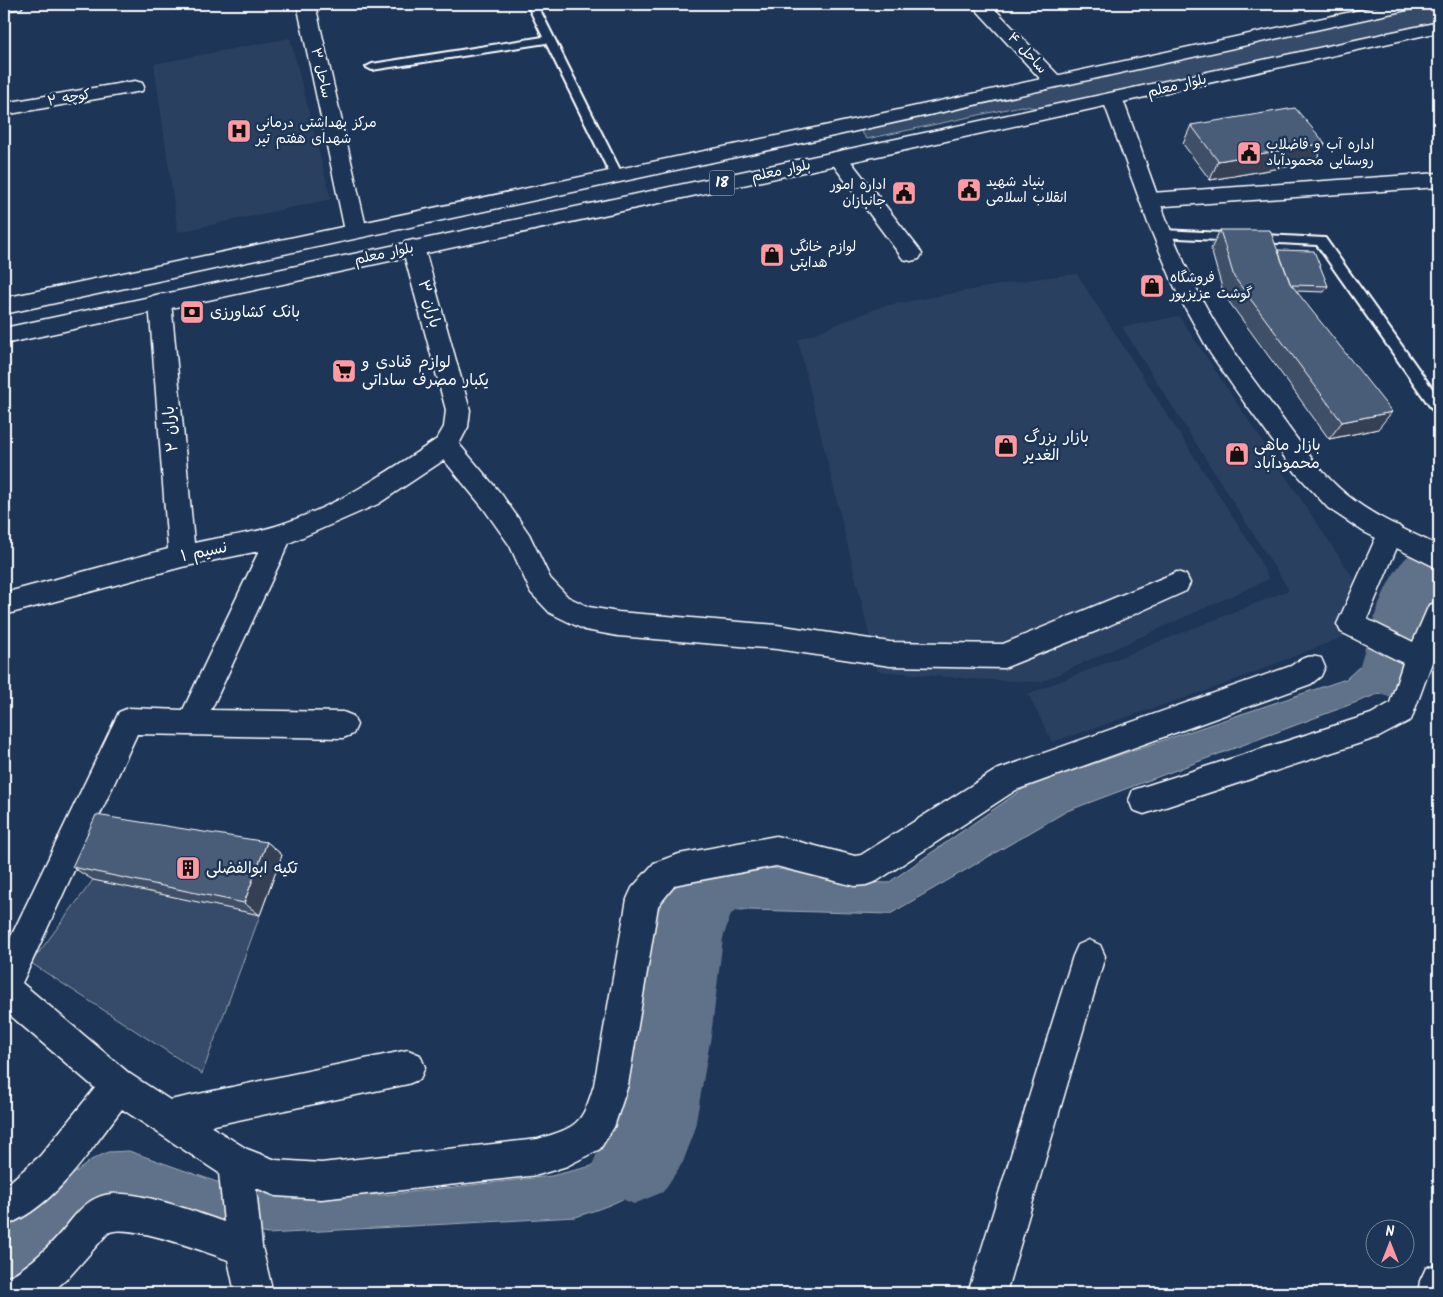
<svg xmlns="http://www.w3.org/2000/svg" width="1443" height="1297" font-family="Kalam,'Playpen Sans Arabic',sans-serif">
	<style>
		.built { fill: #2a4161 }
		.green { fill: #364b69; stroke: #9aa5b4 }
		.water { fill: #617289; stroke: #a0aab8 }
		.lines { fill: none; stroke-linecap: round; stroke-linejoin: round }
		.river { fill: #617289; fill-rule: evenodd }
		.service-casing { stroke: #fff; stroke-width: 4 }
		.minor-casing { stroke: #fff; stroke-width: 3 }
		.tertiary-casing { stroke: #fff; stroke-width: 3 }
		.primary-casing { stroke: #fff; stroke-width: 3 }
		.service { fill: #1d3557; fill-rule: evenodd }
		.minor { fill: #1d3557; fill-rule: evenodd }
		.tertiary { fill: #1d3557; fill-rule: evenodd }
		.primary { fill: #1d3557; fill-rule: evenodd }
		.wall { fill: #405068; stroke: #fff }
		.shaded-wall { fill: #344155; stroke: #fff }
		.building { fill: #4a5d79; stroke: #fff }
		.labels { text-anchor: middle; dominant-baseline: central; stroke-width: 5; stroke-linejoin: round; paint-order: stroke }
		.far-street-label { font-size: 14px; fill: #fff; stroke: #1d3557 }
		.far-poi-label { font-size: 14px; fill: #fff; stroke: #1d3557; text-anchor: start }
		.shield { fill: #1d3557; stroke: #bbc2cd; stroke-width: 1 }
		.shield-label { font-size: 15px; font-weight: bold; fill: #fff }
		.street-label { font-size: 16px; fill: #fff; stroke: #1d3557 }
		.poi-label { font-size: 16px; fill: #fff; stroke: #1d3557; text-anchor: start }
	</style>
	<rect width="100%" height="100%" fill="#1d3557"/>
	<filter id="ink" filterUnits="userSpaceOnUse"><feTurbulence type="fractalNoise" baseFrequency=".02" numOctaves="2"/><feDisplacementMap in="SourceGraphic" scale="10" xChannelSelector="R" yChannelSelector="G"/><feConvolveMatrix kernelMatrix="1 2 1 2 8 2 1 2 1" color-interpolation-filters="sRGB"/></filter>
	<g filter="url(#ink)">
		<g class="built">
			<path d="M290 38 331 199 178 232 154 64Z"/>
			<path d="M1077 274 1256 553 1269 579 1041 682 972 679 878 671 798 340 883 306 1033 279Z"/>
			<path d="M1179 316 1356 582 1348 635 1217 687 1052 742 1028 694 1289 590 1122 327Z"/>
		</g>
		<g class="green">
			<path d="M1435 4H1439V21L1422 25 1040 108 1021 106 867 139 860 130Z"/>
			<path d="M116 829 282 855 202 1074 31 963 93 880Z"/>
		</g>
		<path class="water" d="M1403 579 1435 591 1389 690 1067 811 890 914 713 909 698 924 676 964 654 1170C634 1200 609 1205 576 1217L267 1234 124 1196 60 1244 4 1281V1231L91 1160 108 1152 129 1151 217 1182 278 1193 384 1195 551 1176 592 1166 610 1141 655 916 672 886 765 867 860 882 888 883 1027 786 1346 679 1361 665 1377 623Z"/>
		<g class="lines">
			<g class="river">
				<path d="M1439 541V613L1423 669 1414 689 1391 697 1368 689 1359 669C1370 633 1383 570 1417 549 1423 545 1432 543 1439 541Z"/>
				<path d="M726 843 751 853 762 878 751 903 731 914 723 938 711 1036 694 1133 683 1162 663 1192 634 1204 605 1192 593 1163 605 1134 617 1117 633 1036 649 938 676 866Z"/>
			</g>
			<defs>
				<g id="service">
					<path d="M527 4H537L623 176 621 179 617 180 611 176 546 43 372 70 366 67 372 64 543 37Z"/>
					<path d="M1163 230 1325 238 1439 398V413L1434 412 1317 245 1159 237 1157 234 1159 231Z"/>
				</g>
				<g id="minor">
					<path d="M4 4H24L21 8 4 11Z"/>
					<path d="M297 4H315L367 231 363 236 356 238 349 236 345 231Z"/>
					<path d="M971 4H990L1060 77 1062 81 1060 85 1053 87 1046 85Z"/>
					<path d="M135 81 142 83 144 87 142 91 4 115V103Z"/>
					<path d="M839 153 846 155 919 249 922 254 919 259 911 261 903 259 829 159 832 155Z"/>
					<path d="M1439 173V187L1151 207 1144 205 1141 200 1144 195 1151 193Z"/>
					<path d="M413 240 421 242 424 247 470 410 468 427 459 444 502 495 529 534 550 578 568 597 589 607 618 612 777 625 890 642 1003 644 1177 572 1186 575 1190 583 1186 591 1099 630 1004 668 890 666 777 649 618 636 585 630 550 613 531 593 510 546 484 509 444 460 378 504 289 543 211 710 343 712 353 716 357 725 353 734 343 738 137 734 22 983 130 1074 170 1100 408 1050 420 1055 425 1067 420 1079 408 1084 210 1126 247 1149 276 1160 321 1163 538 1139C577 1127 582 1125 594 1085L627 899 632 888 654 863 679 854 776 836 855 856 861 855 996 770 1291 666C1302 658 1308 654 1321 658L1325 667 1321 676 1311 684 1016 790 877 881 866 885 855 886 776 866 679 884 675 885 658 906 628 1085 614 1127 600 1149 567 1166 538 1175 321 1199 276 1196 256 1188 262 1247 273 1293H235L228 1260C208 1253 122 1220 107 1234L70 1276 51 1293H4V1279C32 1266 53 1243 72 1219 81 1208 91 1198 105 1195 134 1188 195 1212 224 1222L219 1173 122 1109C89 1151 56 1207 4 1226V1187L40 1156 95 1088 4 1010V951L119 712 129 708 183 710 259 551 182 567 4 615V593L168 549 149 302 152 296 160 294 168 296 171 302 194 543C221 537 250 534 276 526 336 507 386 473 437 439L444 427 446 410 402 247 405 242Z"/>
					<path d="M1390 523 1399 526 1403 533 1367 619 1413 642 1429 605 1439 602V643L1411 720 1379 737 1144 814 1133 810 1129 800 1133 790 1371 714 1390 703 1403 663 1341 632 1337 624 1381 526Z"/>
					<path d="M1089 940 1100 945 1105 956 1006 1293H968L1073 956 1078 945Z"/>
				</g>
				<g id="tertiary">
					<path d="M1113 94 1120 96 1123 100C1150 172 1172 247 1210 314 1230 350 1256 383 1281 417 1301 444 1320 473 1347 495 1374 517 1408 531 1439 546V569L1364 532 1328 508 1296 473 1244 402 1210 353 1178 295 1148 223 1103 100 1106 96Z"/>
					<path d="M1439 1263V1293H1418L1420 1281 1426 1268Z"/>
				</g>
				<g id="primary">
					<path d="M1388 4H1420L1417 8 1411 9 829 137 4 314V298L829 125Z"/>
					<path d="M1439 22V32L901 151 4 344V328L901 138Z"/>
				</g>
			</defs>
			<use href="#service" class="service-casing"/>
			<use href="#minor" class="minor-casing"/>
			<use href="#tertiary" class="tertiary-casing"/>
			<use href="#primary" class="primary-casing"/>
			<use href="#service" class="service"/>
			<use href="#minor" class="minor"/>
			<use href="#tertiary" class="tertiary"/>
			<use href="#primary" class="primary"/>
		</g>
		<g class="wall">
			<path d="M1191 125 1325 143 1315 162 1210 180 1183 144Z"/>
			<path d="M1220 230 1278 250 1328 286 1324 292 1296 291 1378 429 1329 439 1224 295 1211 249Z"/>
			<path d="M267 842 282 855 260 915 93 880 72 867Z"/>
		</g>
		<g class="shaded-wall">
			<path d="M1325 143 1315 162 1210 180 1218 161Z"/>
			<path d="M1392 412 1378 429 1329 439 1342 422Z"/>
			<path d="M267 842 282 855 260 915 244 903Z"/>
		</g>
		<g class="building">
			<path d="M1295 108 1325 143 1218 161 1191 125Z"/>
			<path d="M1220 230H1270L1290 283 1392 412 1342 422 1234 277Z"/>
			<path d="M1278 250 1314 251 1328 286 1291 285Z"/>
			<path d="M96 815 267 842 244 903 72 867Z"/>
		</g>
	</g>
	<defs>
		<symbol id="hospital-square" viewBox="-11 -11 22 22"><rect x="-9" y="-9" width="18" height="18" rx="4" fill="#ff9aa2" stroke="#1d3557"/><path d="M-5-5h3v3.5h4V-5h3V5h-3V1.5h-4V5h-3Z" fill="#111"/></symbol>
		<symbol id="civic-square" viewBox="-11 -11 22 22"><rect x="-9" y="-9" width="18" height="18" rx="4" fill="#ff9aa2" stroke="#1d3557"/><path d="M-.6-6.5H3V-4.5H.6V-3L4-1V1h2V6H-6V1h2V-1L-.6-3ZM-1.2 2.5V6h2.4V2.5Z" fill="#111"/></symbol>
		<symbol id="shop-square" viewBox="-11 -11 22 22"><rect x="-9" y="-9" width="18" height="18" rx="4" fill="#ff9aa2" stroke="#1d3557"/><path d="M-5-2.5h2.3a2.7 3.5 0 0 1 5.4 0H5L5.5 6h-11ZM-1.5-2.5h3a1.5 2.3 0 0 0-3 0Z" fill="#111"/></symbol>
		<symbol id="bank-square" viewBox="-11 -11 22 22"><rect x="-9" y="-9" width="18" height="18" rx="4" fill="#ff9aa2" stroke="#1d3557"/><path d="M-6-4H6V4H-6ZM0-2.3a2.3 2.3 0 1 0 0 4.6a2.3 2.3 0 1 0 0-4.6Z" fill="#111"/></symbol>
		<symbol id="supermarket-square" viewBox="-11 -11 22 22"><rect x="-9" y="-9" width="18" height="18" rx="4" fill="#ff9aa2" stroke="#1d3557"/><path d="M-6-5.5h2.5l.6 2H6L4.5 2H-2.5L-4.4-4H-6ZM-1.5 3.2a1.3 1.3 0 1 0 .1 0ZM3 3.2a1.3 1.3 0 1 0 .1 0Z" fill="#111"/></symbol>
		<symbol id="building-square" viewBox="-11 -11 22 22"><rect x="-9" y="-9" width="18" height="18" rx="4" fill="#ff9aa2" stroke="#1d3557"/><path d="M-4-6H4V6H1V3H-1V6H-4ZM-2.5-4.3h1.7v1.8h-1.7ZM.8-4.3h1.7v1.8H.8ZM-2.5-1h1.7V.8h-1.7ZM.8-1h1.7V.8H.8Z" fill="#111"/></symbol>
	</defs>
	<g fill-rule="evenodd">
		<use href="#hospital-square" x="225" y="117" width="28" height="28"/>
		<use href="#civic-square" x="1235" y="139" width="28" height="28"/>
		<use href="#civic-square" x="955" y="176" width="28" height="28"/>
		<use href="#civic-square" x="890" y="179" width="28" height="28"/>
		<use href="#shop-square" x="758" y="241" width="28" height="28"/>
		<use href="#shop-square" x="1138" y="272" width="28" height="28"/>
		<use href="#bank-square" x="178" y="298" width="28" height="28"/>
		<use href="#supermarket-square" x="330" y="357" width="28" height="28"/>
		<use href="#shop-square" x="992" y="432" width="28" height="28"/>
		<use href="#shop-square" x="1223" y="440" width="28" height="28"/>
		<use href="#building-square" x="174" y="854" width="28" height="28"/>
	</g>
	<g class="labels">
		<g class="far-street-label">
			<text transform="translate(1027 53) rotate(47)">ساحل ۴</text>
			<text transform="translate(321 73) rotate(77)">ساحل ۳</text>
			<text transform="translate(1177 86) rotate(-13)">بلوار معلم</text>
			<text transform="translate(69 98) rotate(-10)">کوچه ۲</text>
			<text transform="translate(781 171) rotate(-12)">بلوار معلم</text>
			<text transform="translate(384 254) rotate(-12)">بلوار معلم</text>
		</g>
		<g class="far-poi-label">
			<text x="256" y="123">مركز بهداشتی درمانی<tspan x="256" dy="16">شهدای هفتم تیر</tspan></text>
			<text x="1266" y="145">اداره آب و فاضلاب<tspan x="1266" dy="16">روستایی محمودآباد</tspan></text>
			<text x="986" y="182">بنیاد شهید<tspan x="986" dy="16">انقلاب اسلامی</tspan></text>
			<text x="886" y="185" text-anchor="end">اداره امور<tspan x="886" dy="16">جانبازان</tspan></text>
			<text x="790" y="247">لوازم خانگی<tspan x="790" dy="16">هدایتی</tspan></text>
			<text x="1170" y="278">فروشگاه<tspan x="1170" dy="16">گوشت عزیزپور</tspan></text>
		</g>
		<rect class="shield" x="709.5" y="170.5" width="25" height="25" rx="4"/>
		<g class="shield-label">
			<text x="722" y="183">18</text>
		</g>
		<g class="street-label">
			<text transform="translate(429 304) rotate(75)">باران ۳</text>
			<text transform="translate(171 429) rotate(-95)">باران ۲</text>
			<text transform="translate(204 552) rotate(-12)">نسیم ۱</text>
		</g>
		<g class="poi-label">
			<text x="210" y="312">بانک کشاورزی</text>
			<text x="362" y="362">لوازم قنادی و<tspan x="362" dy="18">یکبار مصرف ساداتی</tspan></text>
			<text x="1024" y="437">بازار بزرگ<tspan x="1024" dy="18">الغدیر</tspan></text>
			<text x="1254" y="445">بازار ماهی<tspan x="1254" dy="18">محمودآباد</tspan></text>
			<text x="206" y="868">تکیه ابوالفضلی</text>
		</g>
	</g>
	<rect width="1443" height="1297" fill="none" stroke="#1d3557" stroke-width="20"/>
	<rect x="10" y="10" width="1423" height="1277" fill="none" stroke="#fff" stroke-width="2" filter="url(#ink)"/>
	<g transform="translate(1390 1244)"><circle r="24" fill="#1d3557" stroke="#77869a"/>
	<path d="M0-4L9 19L0 12L-9 19Z" fill="#ff9aa2"/>
	<text y="-8" font-size="14" font-weight="bold" text-anchor="middle" fill="#ffffff">N</text>
	</g>
</svg>
